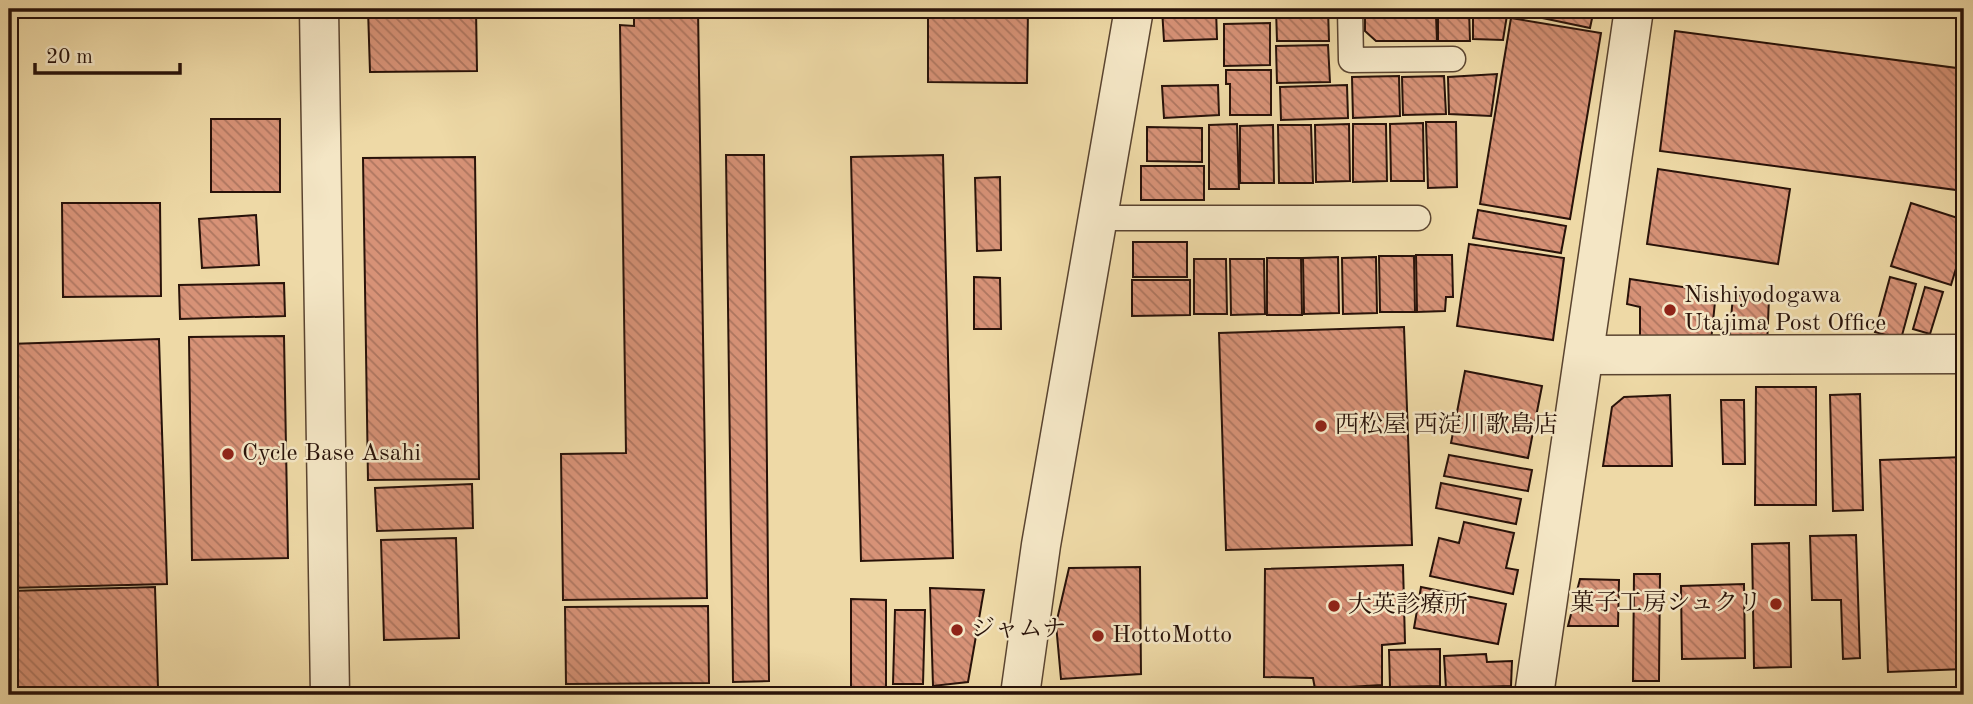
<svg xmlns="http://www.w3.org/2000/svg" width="1973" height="704" font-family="'Old Standard TT','Noto Serif JP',serif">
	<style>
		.building { fill: url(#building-back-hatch); stroke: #281209; stroke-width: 2 }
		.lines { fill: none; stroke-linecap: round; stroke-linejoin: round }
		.lane-casing { stroke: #5a4430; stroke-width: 27 }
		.street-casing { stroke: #5a4430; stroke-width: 41 }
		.lane { stroke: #f4e6c5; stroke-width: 24 }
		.street { stroke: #f4e6c5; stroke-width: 38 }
		.poi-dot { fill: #8f2418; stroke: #f4e6c5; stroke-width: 2.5 }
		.labels { text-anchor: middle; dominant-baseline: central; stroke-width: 5; stroke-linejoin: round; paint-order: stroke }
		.poi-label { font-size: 24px; fill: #281209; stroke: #f4e6c5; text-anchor: start }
	</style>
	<defs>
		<pattern id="building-back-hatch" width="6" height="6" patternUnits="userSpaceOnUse" patternTransform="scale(1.75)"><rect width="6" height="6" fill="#d79277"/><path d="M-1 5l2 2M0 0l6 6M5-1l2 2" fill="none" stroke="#ae7660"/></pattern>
	</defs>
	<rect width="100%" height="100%" fill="#eed9a6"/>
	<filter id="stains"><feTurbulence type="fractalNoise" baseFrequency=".00286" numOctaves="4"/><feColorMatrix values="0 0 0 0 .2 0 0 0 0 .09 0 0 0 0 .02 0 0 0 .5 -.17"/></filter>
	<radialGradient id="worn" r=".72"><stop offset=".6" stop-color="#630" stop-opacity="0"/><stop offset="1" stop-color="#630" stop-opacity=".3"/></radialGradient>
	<g class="building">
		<path d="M368 9H476L477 71 370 72Z"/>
		<path d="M634 9H698L707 598 563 600 561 454 626 453 620 25 634 26Z"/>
		<path d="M928 9H1028L1027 83 928 82Z"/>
		<path d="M1162 9H1216L1217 39 1164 41Z"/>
		<path d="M1276 9H1328L1329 41H1277Z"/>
		<rect x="1364" y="9" width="71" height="4"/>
		<path d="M1438 9H1469L1470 41H1438Z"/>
		<path d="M1473 9H1508L1503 40 1473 39Z"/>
		<path d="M1530 9H1594L1590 28 1528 15Z"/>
		<path d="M1436 15 1437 41H1376L1365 31V17Z"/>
		<path d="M1511 18 1601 33 1570 219 1480 204Z"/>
		<path d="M1270 23V65L1224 66V24Z"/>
		<path d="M1675 31 1964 69V191L1660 151Z"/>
		<path d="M1328 45 1330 82 1277 83 1276 46Z"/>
		<path d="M1226 70H1271V115H1230V84H1226Z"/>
		<path d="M1497 74 1491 116 1449 114 1448 77Z"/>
		<path d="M1399 76 1400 116 1353 118 1352 77Z"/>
		<path d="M1444 76 1446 114 1403 115 1402 77Z"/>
		<path d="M1218 85 1219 115 1164 118 1162 86Z"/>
		<path d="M1347 85 1348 118 1281 120 1280 87Z"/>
		<rect x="211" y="119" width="69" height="73"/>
		<path d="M1426 122H1456L1457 187 1428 188Z"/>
		<path d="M1423 123 1424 181H1391L1390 124Z"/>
		<path d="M1237 124 1239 189H1209V125Z"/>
		<path d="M1349 124 1350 181 1316 182 1315 125Z"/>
		<path d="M1353 124H1386L1387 181 1353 182Z"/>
		<path d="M1273 125 1274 183H1240V126Z"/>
		<path d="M1278 125H1311L1313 183H1279Z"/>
		<path d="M1147 127 1202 128V162L1147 161Z"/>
		<path d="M726 155H764L769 681 733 682Z"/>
		<path d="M943 155 953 558 861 561 851 157Z"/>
		<path d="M475 157 479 479 368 480 363 158Z"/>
		<rect x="1141" y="166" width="63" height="34"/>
		<path d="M1658 169 1790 189 1778 264 1647 244Z"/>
		<path d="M1000 177 1001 250 977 251 975 178Z"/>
		<path d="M62 203H160L161 296 63 297Z"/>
		<path d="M1911 203 1964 220V242L1951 285 1891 266Z"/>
		<path d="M1478 210 1566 226 1561 253 1473 238Z"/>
		<path d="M256 215 259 265 202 268 199 219Z"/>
		<path d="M9 234 11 287H9Z"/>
		<rect x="1133" y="242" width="54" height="35"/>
		<path d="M1469 244 1564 258 1553 340 1457 326Z"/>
		<path d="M1416 255H1452L1453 297H1446L1445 311 1417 312Z"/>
		<path d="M1379 256H1414L1415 312H1380Z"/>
		<path d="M1338 257 1339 313 1304 314 1303 258Z"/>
		<path d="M1376 257 1377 313 1343 314 1342 258Z"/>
		<path d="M1267 258H1301L1302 315H1267Z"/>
		<path d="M1194 259H1226L1227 314H1194Z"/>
		<path d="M1230 259H1264L1265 314 1231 315Z"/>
		<path d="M974 277 1000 278 1001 329H974Z"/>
		<path d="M1890 277 1916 284 1901 339 1875 332Z"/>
		<path d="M1630 279 1716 292 1711 341 1640 338V307L1627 304Z"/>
		<path d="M1132 280H1190V315L1132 316Z"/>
		<path d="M284 283 285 316 180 319 179 285Z"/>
		<path d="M1925 287 1943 292 1930 334 1913 329Z"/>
		<path d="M1733 295 1769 298 1767 346 1729 344Z"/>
		<path d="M1404 327 1412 545 1226 550 1219 333Z"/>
		<path d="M284 336 288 558 192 560 189 337Z"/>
		<path d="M159 339 167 584 9 588V344Z"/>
		<path d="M1465 371 1542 386 1528 458 1451 443Z"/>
		<path d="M1756 387H1816V505H1755Z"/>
		<path d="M1860 394 1863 510 1833 511 1830 395Z"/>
		<path d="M1670 395 1672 466H1603L1612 407 1624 397Z"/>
		<path d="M1721 400H1744L1745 464H1723Z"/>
		<path d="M1449 455 1532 470 1528 491 1444 476Z"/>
		<path d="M1964 457V669L1888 672 1880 460Z"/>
		<path d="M1441 483 1521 499 1516 524 1436 508Z"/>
		<path d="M472 484 473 528 377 531 375 488Z"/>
		<path d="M1464 522 1514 533 1506 568 1518 570 1513 594 1430 576 1439 538 1459 543Z"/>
		<path d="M1856 535 1860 658 1843 659 1841 600H1812L1810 536Z"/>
		<path d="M456 538 459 638 384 640 381 540Z"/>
		<path d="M1789 543 1791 667 1754 668 1752 544Z"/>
		<path d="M1403 565 1405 643 1382 645V685L1315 689 1313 678 1264 677 1265 569Z"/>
		<path d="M1140 567 1141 674 1061 679 1056 624 1069 568Z"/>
		<path d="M1634 574H1660L1659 681H1633Z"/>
		<path d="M1580 579 1619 580 1618 626H1568Z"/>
		<path d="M1744 584 1745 658 1682 659 1681 586Z"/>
		<path d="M155 587 158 688 9 692V591Z"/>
		<path d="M1421 587 1506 604 1498 644 1414 628Z"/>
		<path d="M930 588 984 590 968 682 933 686Z"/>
		<path d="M851 599 886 600V687H851Z"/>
		<path d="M708 606 709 683 566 684 565 607Z"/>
		<path d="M895 610H925L923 684H893Z"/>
		<path d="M1440 649V686L1390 687 1389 650Z"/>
		<path d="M1486 654 1487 662 1512 661 1511 686 1446 688 1444 656Z"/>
	</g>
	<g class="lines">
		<defs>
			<g id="lane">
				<path d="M1350 9 1351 60 1453 59"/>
				<path d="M1098 218H1418"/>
			</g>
			<g id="street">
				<path d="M319 9 330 695"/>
				<path d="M1585 355 1964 354"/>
				<path d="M1020 695 1041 545 1134 9"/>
				<path d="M1534 695 1634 9"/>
			</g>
		</defs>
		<use href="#lane" class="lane-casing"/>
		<use href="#street" class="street-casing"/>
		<use href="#lane" class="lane"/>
		<use href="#street" class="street"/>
	</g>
	<g class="poi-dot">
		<circle cx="1670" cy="310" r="7"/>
		<circle cx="1321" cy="426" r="7"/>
		<circle cx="228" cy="454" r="7"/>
		<circle cx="1776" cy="604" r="7"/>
		<circle cx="1334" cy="606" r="7"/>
		<circle cx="957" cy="630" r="7"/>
		<circle cx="1098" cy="636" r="7"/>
	</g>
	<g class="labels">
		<g class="poi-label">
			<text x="1684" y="296">Nishiyodogawa<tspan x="1684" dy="28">Utajima Post Office</tspan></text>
			<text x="1335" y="426">西松屋 西淀川歌島店</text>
			<text x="242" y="454">Cycle Base Asahi</text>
			<text x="1762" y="604" text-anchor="end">菓子工房シュクリ</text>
			<text x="1348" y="606">大英診療所</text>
			<text x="971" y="630">ジャムナ</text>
			<text x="1112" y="636">HottoMotto</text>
		</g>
	</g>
	<rect width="1973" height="704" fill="none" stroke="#eed9a6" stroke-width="35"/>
	<rect x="10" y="10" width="1952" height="683" fill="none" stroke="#281209" stroke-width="3.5"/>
	<rect x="18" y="18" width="1938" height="669" fill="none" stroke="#281209" stroke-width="2"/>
	<path d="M35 63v10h145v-10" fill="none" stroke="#281209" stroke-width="3.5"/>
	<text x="46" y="63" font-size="21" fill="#281209" stroke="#f4e6c5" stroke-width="5" paint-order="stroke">20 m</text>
	<rect width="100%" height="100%" filter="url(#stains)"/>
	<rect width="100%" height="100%" fill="url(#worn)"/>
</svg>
